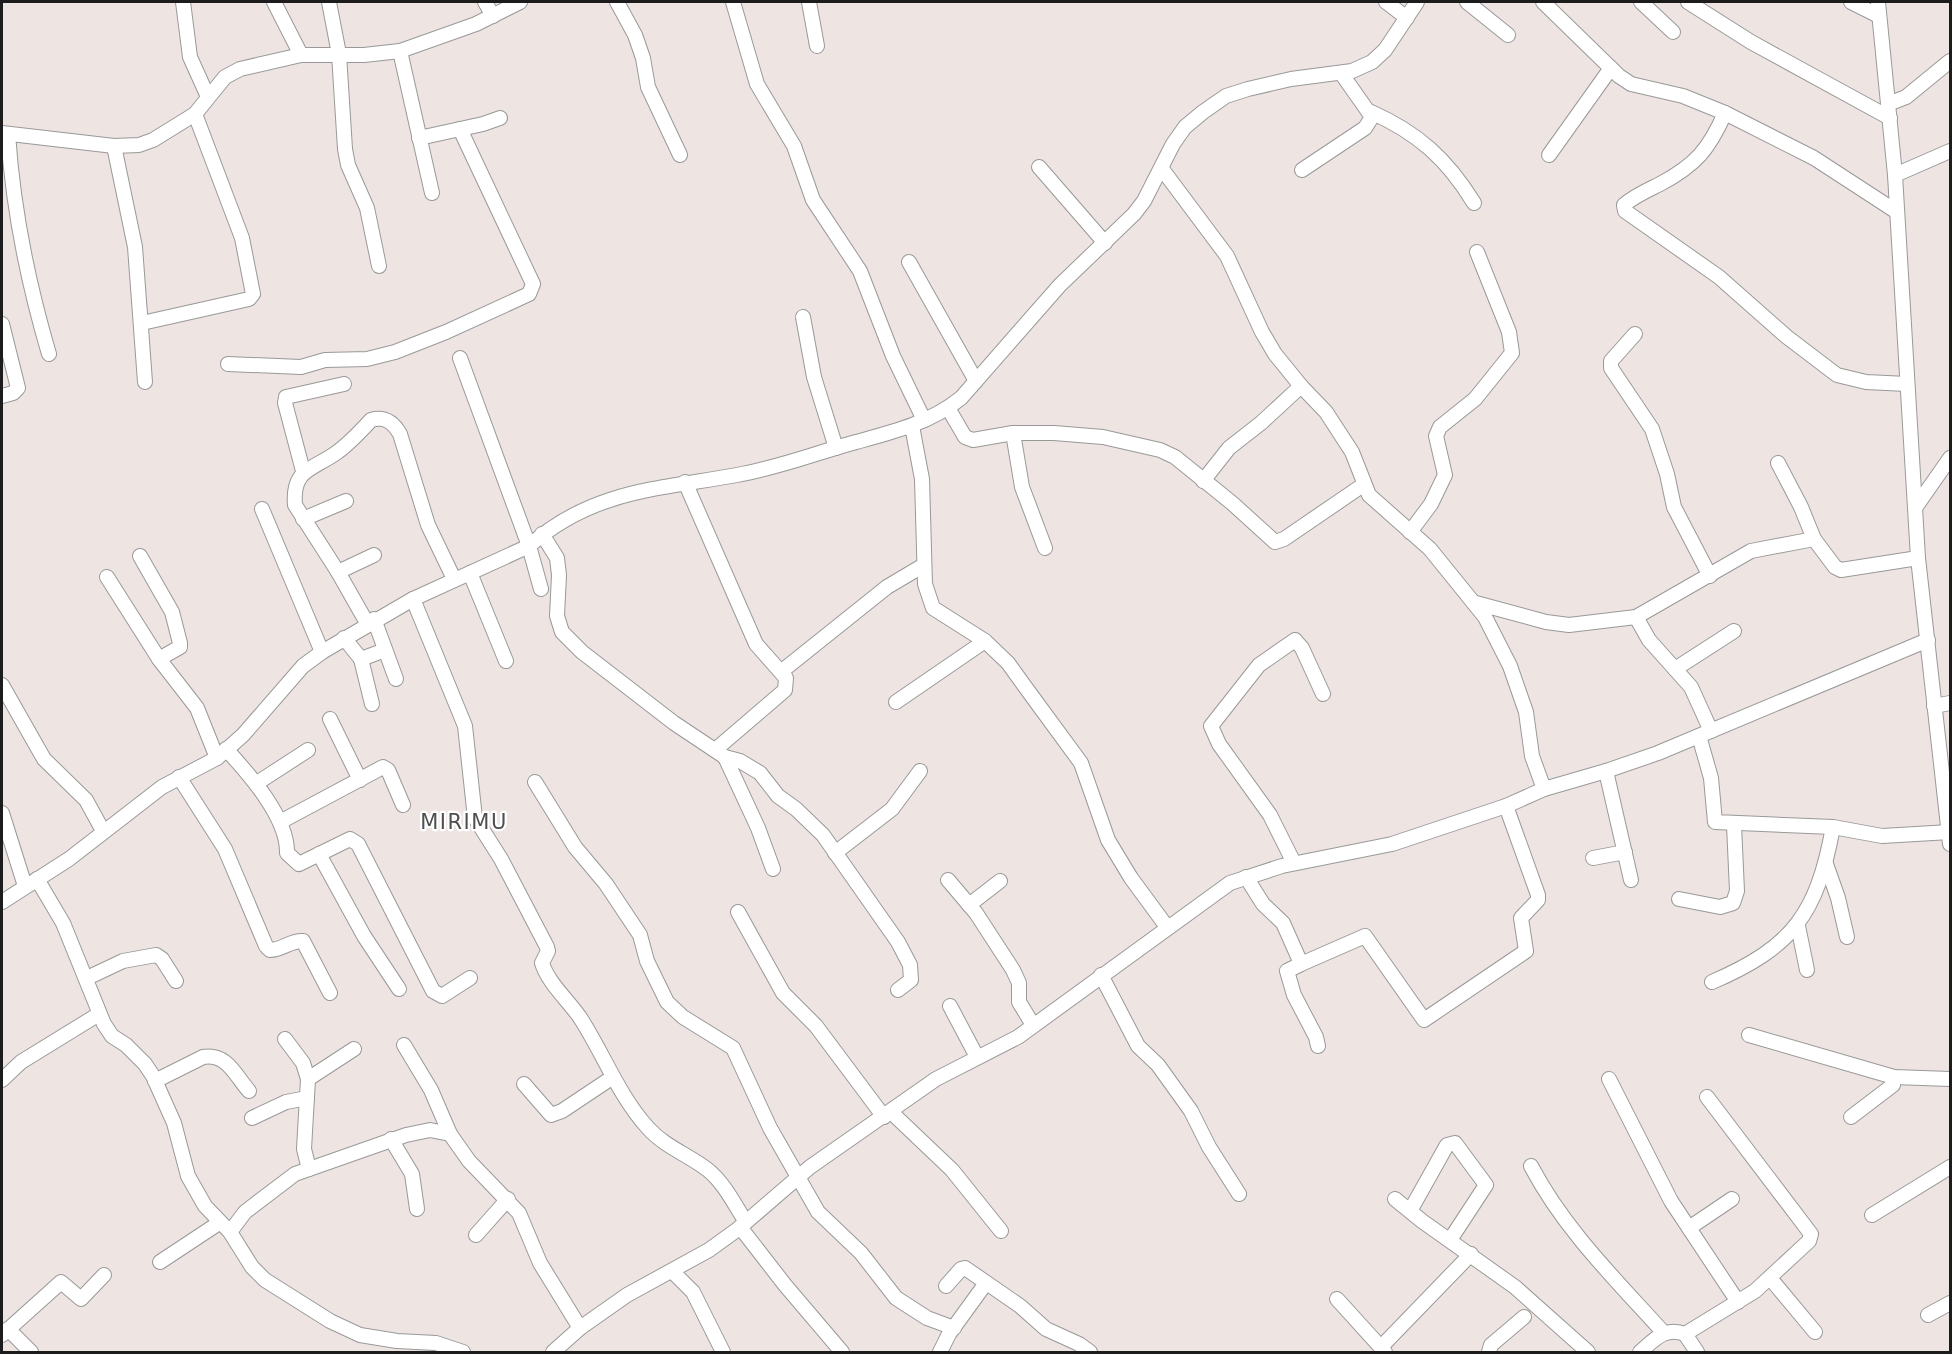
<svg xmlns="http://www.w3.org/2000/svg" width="1952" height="1354" font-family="'DejaVu Sans',sans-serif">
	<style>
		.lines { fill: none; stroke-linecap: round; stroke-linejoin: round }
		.minor-casing { stroke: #999; stroke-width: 16 }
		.minor { stroke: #fff; stroke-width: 14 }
		.labels { text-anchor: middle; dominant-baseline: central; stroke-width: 4.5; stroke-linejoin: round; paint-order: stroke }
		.quarter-label { font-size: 21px; letter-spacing: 1.5px; fill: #4f4f4f; stroke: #fff }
	</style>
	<rect width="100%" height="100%" fill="#eee4e2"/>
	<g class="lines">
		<defs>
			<g id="minor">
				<path d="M183 2 190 57 208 97"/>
				<path d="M274 2 301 55"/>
				<path d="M329 2 339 54 345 149 348 165 367 208 379 266"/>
				<path d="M485 2 493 16"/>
				<path d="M617 2 635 35 643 58 648 87 680 155"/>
				<path d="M733 2 757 84 794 146 813 200 860 271 893 356 924 420"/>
				<path d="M809 2 817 46"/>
				<path d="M1386 2 1407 18"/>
				<path d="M1467 2 1508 35"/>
				<path d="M1543 2 1619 76 1631 84 1683 96 1725 113 1814 158 1897 212"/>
				<path d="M1641 2 1673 32"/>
				<path d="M1688 2 1751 42 1890 118"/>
				<path d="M1851 2 1879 16"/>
				<path d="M1878 2 1895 175 1918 558 1950 844"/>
				<path d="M400 51 432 193"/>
				<path d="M1888 104 1906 97 1950 61"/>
				<path d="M1371 112C1418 133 1447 159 1474 203"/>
				<path d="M1725 113C1709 149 1696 165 1660 184 1648 190 1634 196 1624 205L1625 211 1719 277 1787 337 1837 375 1866 382 1907 384"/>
				<path d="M2 133 114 146 139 145 153 140 195 114 225 77 240 69 301 55H364L400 51 476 24 520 2"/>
				<path d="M8 134C13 208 28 283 49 354"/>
				<path d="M419 138 483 124 500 118"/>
				<path d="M114 146 135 247 145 382"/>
				<path d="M1549 155 1611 68"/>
				<path d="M1039 167 1105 243"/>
				<path d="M1162 169 1227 256 1262 332 1275 354 1301 386"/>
				<path d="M1302 170 1365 128 1372 117 1341 73"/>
				<path d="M1895 175 1950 151"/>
				<path d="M909 262 976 381"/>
				<path d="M803 317 814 377 836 448"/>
				<path d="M142 323 249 299 253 294 242 238 195 114"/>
				<path d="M2 324 18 388 13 393 2 396"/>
				<path d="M1635 334 1611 361V368L1652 429 1667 474 1674 507 1710 576"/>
				<path d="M460 358 529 546 541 589"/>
				<path d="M228 364 301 367 325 360 367 359 395 352 446 332 529 294 533 284 460 129"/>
				<path d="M948 408 965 437 973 440 1013 433H1054L1103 437 1160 450 1175 457 1232 503 1275 542 1284 539 1363 485"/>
				<path d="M912 426 922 479 925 584 933 608 985 641 1008 663 1026 688 1081 763 1108 840 1131 878 1167 927"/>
				<path d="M1013 433 1022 487 1045 548"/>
				<path d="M1778 463 1801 507 1814 539"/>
				<path d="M303 471 285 403 286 397 344 384"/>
				<path d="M1203 481 1229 448 1261 423 1301 386 1326 412 1352 452 1369 495 1430 549 1485 617 1510 666 1526 712 1532 756 1544 789"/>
				<path d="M685 482 756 644 786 678 785 690 715 750"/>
				<path d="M1915 508 1950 458"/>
				<path d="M262 509 322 652"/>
				<path d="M303 519 346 501"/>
				<path d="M1410 532 1431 504 1445 475 1436 436 1440 427 1475 399 1512 353 1509 332 1477 252"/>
				<path d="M542 534 557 558 559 575 557 616 562 632 582 652 674 723 725 757 740 761 760 773 778 796 796 809 823 835 898 942 910 965 911 980 898 990"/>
				<path d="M140 556 172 612 180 643V647L159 659"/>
				<path d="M338 572 374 555"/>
				<path d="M470 573 506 661"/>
				<path d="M107 577 159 659 197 708 217 758"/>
				<path d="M413 599 465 726 475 818 501 859 547 947 548 951 542 963C548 983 569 1001 581 1019 604 1055 619 1096 648 1128 665 1147 689 1155 708 1170 725 1184 734 1204 746 1222"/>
				<path d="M1476 603 1546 622 1569 625 1636 617 1751 551 1814 539 1835 567 1841 570 1918 558"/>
				<path d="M1636 617 1649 640 1691 687 1711 731"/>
				<path d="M374 619 396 679"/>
				<path d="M367 623 338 572 295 505C292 469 312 470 336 453 349 444 360 432 371 420 385 416 393 422 400 434L428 525 454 579"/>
				<path d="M344 638 361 659 385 650"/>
				<path d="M361 659 372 704"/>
				<path d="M1675 669 1734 631"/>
				<path d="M782 671 887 587 924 565"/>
				<path d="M2 685 44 759 86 800 103 831"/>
				<path d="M896 702 985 641"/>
				<path d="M1934 706 1950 703"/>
				<path d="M330 719 360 780"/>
				<path d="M1699 736 1711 778 1715 822 1833 827 1882 836 1950 832"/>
				<path d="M226 749C249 774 288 818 287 853L299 864 350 839 358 844 433 991 442 996 470 978"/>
				<path d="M725 757 758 828 773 869"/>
				<path d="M1606 771 1631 880"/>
				<path d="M179 777 225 849 266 946 270 950C282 950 291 940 303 941L330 993"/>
				<path d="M535 782 575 847 606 884 640 935 647 961 667 1002 683 1017 733 1048 770 1128 818 1212 861 1253 896 1298 927 1318 954 1328"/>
				<path d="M257 783 308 750"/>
				<path d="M2 813 25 886"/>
				<path d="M280 822 383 767 388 770 403 805"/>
				<path d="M835 853 892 809 920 771"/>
				<path d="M319 854 364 936 399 989"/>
				<path d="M1593 858 1625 852"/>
				<path d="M1294 863 1270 815 1219 744 1211 726 1259 665 1295 640 1302 648 1323 694"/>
				<path d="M1826 864 1838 898 1847 937"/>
				<path d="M1246 877 1263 904 1283 923 1299 959 1301 964 1287 971 1294 995 1316 1037 1318 1046"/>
				<path d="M37 879 63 923 104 1024 112 1036 126 1045 145 1064 153 1076 174 1123 188 1176 205 1206 230 1232 252 1267 265 1280 330 1321 360 1335 397 1341 436 1343 463 1352"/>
				<path d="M948 880 976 913 1013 970 1019 983V1002L1033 1025"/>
				<path d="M1679 899 1720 907 1733 903 1737 891 1734 825"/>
				<path d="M2 902 69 859 162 787 217 758 243 735 303 666 322 652 413 599 529 546C592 490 659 489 737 475 778 468 816 453 856 442 893 432 930 423 961 398L1060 285 1134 214 1144 201 1173 144 1185 127 1203 112 1226 96 1248 89 1291 79 1352 71 1372 62 1385 50 1417 2"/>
				<path d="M969 905 1000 881"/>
				<path d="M738 912 783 993 816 1026 884 1117"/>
				<path d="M1798 926 1807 970"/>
				<path d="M1301 964 1365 936 1424 1020 1526 951 1521 918 1538 900V895L1506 806"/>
				<path d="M1101 975 1138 1046 1158 1065 1191 1111 1209 1147 1239 1194"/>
				<path d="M87 978 123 961 156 955 162 959 176 981"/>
				<path d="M1712 982C1793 947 1817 914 1833 827"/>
				<path d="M950 1006 977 1057"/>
				<path d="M1749 1035 1894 1077 1950 1079"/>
				<path d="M285 1039 303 1063 308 1079 304 1149 309 1169"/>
				<path d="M404 1045 431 1090 450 1134 469 1161 519 1213 540 1263 580 1328"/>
				<path d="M308 1079 354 1049"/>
				<path d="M1609 1079 1671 1201 1738 1302"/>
				<path d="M2 1080 21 1062 99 1014"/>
				<path d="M155 1081 203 1057C227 1053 235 1075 249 1091"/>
				<path d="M524 1084 551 1115 562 1111 613 1077"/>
				<path d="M891 1112 952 1170 1001 1231"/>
				<path d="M1851 1117 1893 1085 1894 1077"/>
				<path d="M252 1118 286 1102 307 1098"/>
				<path d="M391 1139 412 1174 417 1209"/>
				<path d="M1531 1166C1564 1229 1616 1280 1663 1332"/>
				<path d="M1395 1199 1422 1221 1515 1287 1588 1352"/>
				<path d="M1410 1211 1447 1145 1455 1143 1486 1185 1450 1240"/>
				<path d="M1872 1215 1950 1167"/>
				<path d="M740 1227 785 1285 842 1352"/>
				<path d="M1689 1228 1732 1199"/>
				<path d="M230 1232 245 1212 295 1174 406 1135 430 1130 450 1134"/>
				<path d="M476 1235 508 1199"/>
				<path d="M160 1262 219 1223"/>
				<path d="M672 1271 693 1292 723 1352"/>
				<path d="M1770 1278 1815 1332"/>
				<path d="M946 1286 961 1269 965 1268 1020 1306 1046 1329 1079 1344 1090 1352"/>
				<path d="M1337 1299 1385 1352"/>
				<path d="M1928 1315 1950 1303"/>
				<path d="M8 1329 31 1352"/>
				<path d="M1685 1334 1755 1291 1809 1241 1811 1234 1707 1097"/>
				<path d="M2 1335 61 1282 81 1299 104 1275"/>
				<path d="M1381 1347 1471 1254"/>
				<path d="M553 1352 580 1328 627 1295 709 1250 738 1229 810 1167 936 1079 1018 1037 1230 883 1282 866 1392 844 1506 806 1544 789 1606 771 1658 753 1928 640"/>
				<path d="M940 1352 949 1334 986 1283"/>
				<path d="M1489 1352 1491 1345 1524 1317"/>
				<path d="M1640 1352C1654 1340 1665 1326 1685 1334L1697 1352"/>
			</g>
		</defs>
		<use href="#minor" class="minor-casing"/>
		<use href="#minor" class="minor"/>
	</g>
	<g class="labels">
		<g class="quarter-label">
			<text x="464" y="822">MIRIMU</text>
		</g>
	</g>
	<rect width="1952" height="1354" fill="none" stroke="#1c1c1c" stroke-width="6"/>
</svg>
